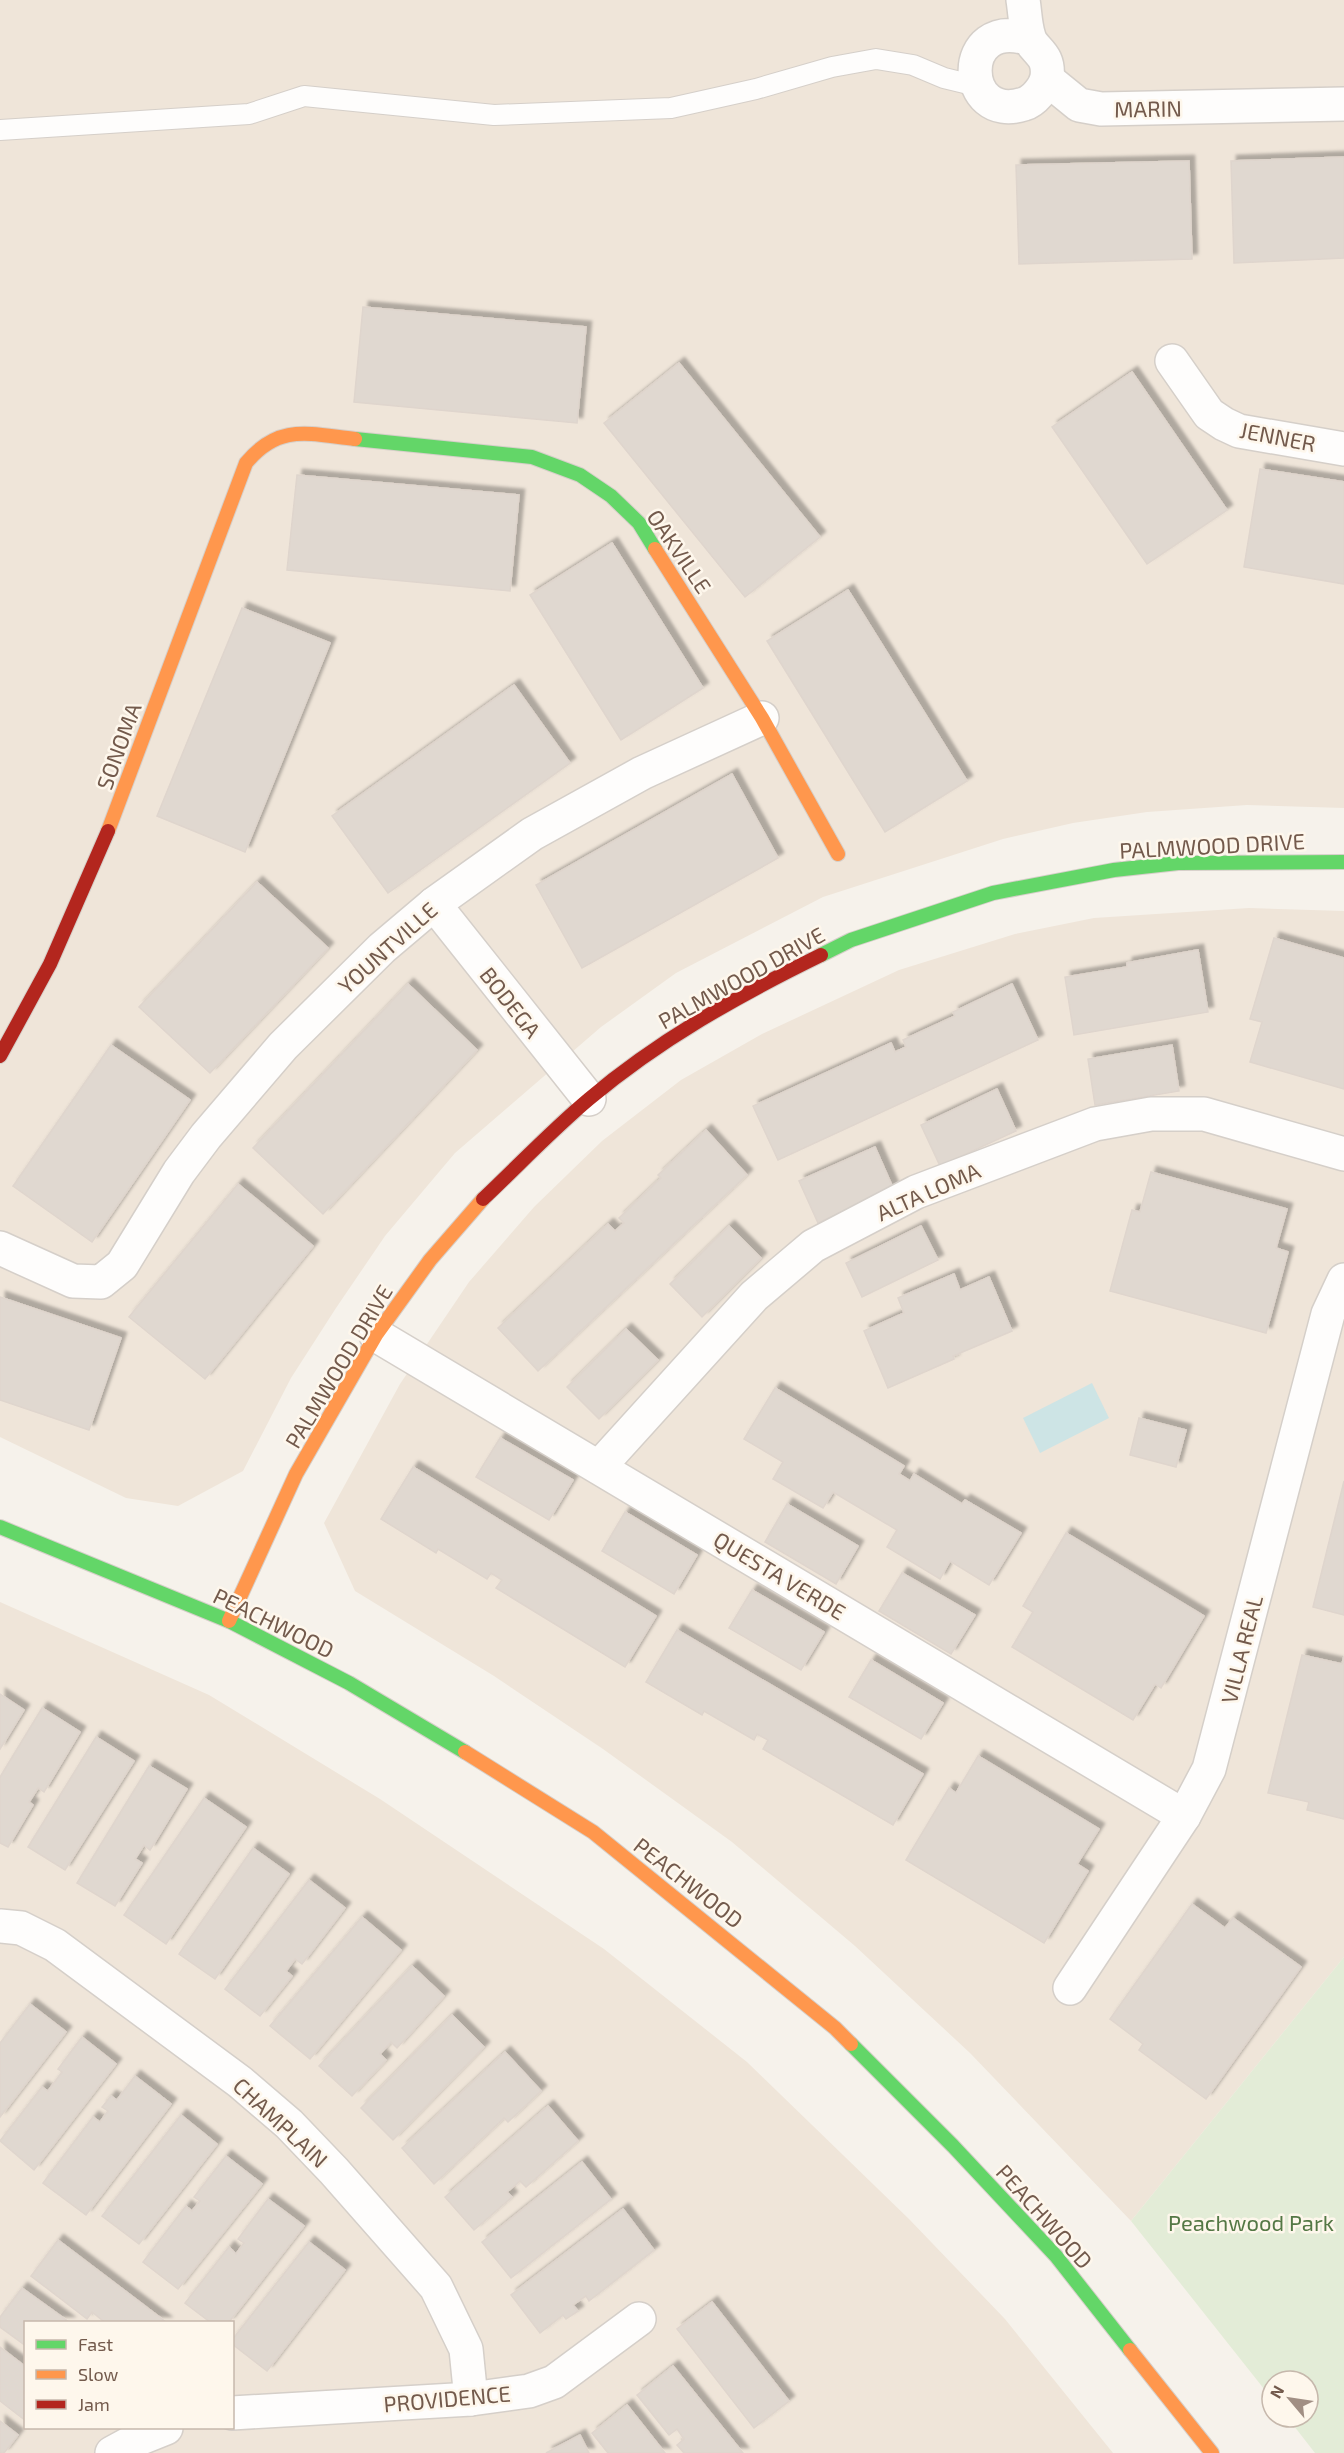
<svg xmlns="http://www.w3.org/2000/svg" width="1344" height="2453" font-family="'Exo 2',sans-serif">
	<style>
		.residential { fill: #efe5d9; fill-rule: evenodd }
		.green { fill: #e3ecd7 }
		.water { fill: #cde4e5 }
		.building { fill: #e0d8d0; stroke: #dfd5cd; stroke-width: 1.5; filter: url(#shadow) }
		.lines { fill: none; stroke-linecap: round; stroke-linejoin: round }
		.lane-casing { stroke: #d5cfc9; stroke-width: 22 }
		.street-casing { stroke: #d5cfc9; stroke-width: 36 }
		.fast-casing { stroke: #d6cfc9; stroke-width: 16 }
		.slow-casing { stroke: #d6cfc9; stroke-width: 16 }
		.jam-casing { stroke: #d6cfc9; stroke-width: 16 }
		.lane { stroke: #fefdfc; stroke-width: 20 }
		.street { stroke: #fefdfc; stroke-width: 33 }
		.fast { stroke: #63d668; stroke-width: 14 }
		.slow { stroke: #ff974d; stroke-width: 14 }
		.jam { stroke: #b3261e; stroke-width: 14 }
		.labels { text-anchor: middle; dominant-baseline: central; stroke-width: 5; stroke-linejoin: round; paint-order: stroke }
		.street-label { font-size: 22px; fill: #735a4c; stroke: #fef7ec }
		.park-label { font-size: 22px; fill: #547845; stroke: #fef7ec }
	</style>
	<defs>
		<filter id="shadow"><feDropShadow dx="5.5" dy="-5.5" stdDeviation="1.5" flood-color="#0004"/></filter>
	</defs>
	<rect width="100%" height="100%" fill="#f6f2eb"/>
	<g class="residential">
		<path d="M0 0H1344V808L1247 805 1147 812 1073 823 1003 839 823 897 676 973 601 1027 455 1153 385 1236 336 1308 291 1378 243 1471 178 1506 126 1498 0 1437Z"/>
		<path d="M1249 908 1344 911V1957L1131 2221 970 2053 855 1946 732 1842 603 1749 494 1676 355 1591 324 1523 400 1384 469 1282 534 1207 602 1141 681 1080 762 1034 899 970 1015 934 1094 918Z"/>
		<path d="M0 1602 209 1695 380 1799 604 1949 747 2062 909 2219 1005 2319 1113 2453H0ZM26 2322H232V2428H26Z"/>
	</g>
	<path class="green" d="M1344 1957V2453H1315L1287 2417H1308V2381H1272V2399L1131 2221Z"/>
	<path class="water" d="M1092 1383 1109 1418 1040 1453 1023 1418Z"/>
	<g class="building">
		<path d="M1344 157V258L1234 263 1231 161Z"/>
		<path d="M1189 161 1192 259 1019 264 1016 165Z"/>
		<path d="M363 307 586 327 577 423 354 402Z"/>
		<path d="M679 363 820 537 745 597 604 423Z"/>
		<path d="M1132 372 1227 510 1147 564 1052 427Z"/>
		<path d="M1260 469 1344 482V584L1244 567Z"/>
		<path d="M297 475 519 495 510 591 287 570Z"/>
		<path d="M612 543 703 688 621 740 530 595Z"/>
		<path d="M848 590 967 781 885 832 767 641Z"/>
		<path d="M242 608 330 643 245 852 157 816Z"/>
		<path d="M514 685 570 763 388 893 332 816Z"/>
		<path d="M732 774 778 858 582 968 536 885Z"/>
		<path d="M257 882 328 948 210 1073 139 1007Z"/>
		<path d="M1274 938 1344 958V1089L1250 1062 1262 1022 1250 1019Z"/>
		<path d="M1198 950 1208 1012 1074 1035 1065 977 1127 967V963Z"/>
		<path d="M408 984 477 1050 323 1214 253 1148Z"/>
		<path d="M1012 984 1038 1040 778 1160 753 1106 891 1043 895 1052 906 1047 903 1040 955 1016 953 1012Z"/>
		<path d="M111 1045 190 1100 92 1242 13 1186Z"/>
		<path d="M1172 1045 1179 1091 1095 1105 1088 1059Z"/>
		<path d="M997 1089 1016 1131 940 1166 921 1125Z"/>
		<path d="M706 1130 747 1175 538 1371 498 1328 608 1224 615 1231 624 1223 619 1218 661 1178 658 1175Z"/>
		<path d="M875 1147 893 1188 818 1223 799 1181Z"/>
		<path d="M1151 1172 1287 1209 1276 1248 1288 1252 1266 1333 1110 1291 1132 1210 1140 1212Z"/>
		<path d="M238 1184 313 1246 205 1379 129 1317Z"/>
		<path d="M729 1226 761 1258 702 1317 670 1284Z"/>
		<path d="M921 1226 938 1260 862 1297 846 1263Z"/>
		<path d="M954 1274 960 1290 989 1277 1012 1331 953 1356 954 1359 888 1388 864 1331 904 1313 898 1298Z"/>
		<path d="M0 1297 121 1338 89 1430 0 1400Z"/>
		<path d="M626 1329 658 1360 599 1419 567 1387Z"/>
		<path d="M775 1388 904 1466 899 1474 910 1481 914 1474 962 1504 965 1500 1021 1533 989 1585 950 1561 940 1579 887 1547 897 1530 833 1492 823 1508 773 1479 783 1462 744 1439Z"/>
		<path d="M1139 1418 1186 1430 1176 1467 1130 1455Z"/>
		<path d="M500 1438 573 1480 549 1520 476 1477Z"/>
		<path d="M413 1467 656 1616 625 1667 496 1588 502 1580 491 1573 487 1579 438 1549 436 1553 381 1519Z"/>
		<path d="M1344 1481V1615L1313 1607Z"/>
		<path d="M787 1504 858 1546 836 1584 765 1542Z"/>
		<path d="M625 1512 697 1555 674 1594 602 1551Z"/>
		<path d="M1066 1533 1204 1616 1161 1688 1155 1684 1133 1720 1012 1647 1033 1612 1023 1606Z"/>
		<path d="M902 1573 975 1615 951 1654 879 1611Z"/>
		<path d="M752 1590 824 1632 801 1670 729 1628Z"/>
		<path d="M677 1630 923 1774 893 1825 763 1749 768 1740 757 1734 754 1740 704 1711 702 1715 646 1682Z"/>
		<path d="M1302 1655 1342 1664 1344 1656V1819L1307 1810 1309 1802 1268 1793Z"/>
		<path d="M871 1660 943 1703 921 1739 849 1697Z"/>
		<path d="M0 1694 24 1710 0 1749Z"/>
		<path d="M42 1708 80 1732 44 1792 38 1788 29 1802 33 1805 8 1847 0 1843V1777Z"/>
		<path d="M96 1737 134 1761 65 1870 28 1847Z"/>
		<path d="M978 1756 1099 1829 1077 1864 1088 1871 1044 1943 906 1860 949 1788 956 1793Z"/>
		<path d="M149 1766 187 1789 150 1850 144 1845 135 1859 142 1863 115 1906 77 1883Z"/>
		<path d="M204 1798 246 1827 166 1944 124 1915Z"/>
		<path d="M253 1848 289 1874 215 1979 179 1954Z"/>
		<path d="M309 1880 345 1908 302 1964 295 1959 286 1971 292 1976 260 2016 225 1989Z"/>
		<path d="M1192 1904 1225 1928 1233 1918 1301 1967 1206 2099 1139 2050 1143 2044 1110 2019Z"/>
		<path d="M362 1917 401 1950 310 2059 270 2026Z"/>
		<path d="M412 1966 444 1996 397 2048 391 2042 380 2054 386 2060 352 2096 319 2066Z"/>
		<path d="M30 2004 66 2032 0 2117V2043Z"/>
		<path d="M452 2015 484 2047 393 2140 361 2108Z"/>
		<path d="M82 2037 116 2064 34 2170 0 2141 42 2087 48 2091 62 2072 58 2069Z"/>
		<path d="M505 2052 541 2091 508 2122 504 2118 434 2184 402 2148Z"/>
		<path d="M135 2076 171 2104 86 2215 43 2183 93 2117 100 2122 108 2111 102 2107 111 2096 117 2100Z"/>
		<path d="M548 2106 578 2141 526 2187 520 2181 507 2192 512 2197 474 2230 445 2197Z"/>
		<path d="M181 2115 217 2144 139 2244 102 2216Z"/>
		<path d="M226 2156 262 2184 178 2289 143 2262 186 2206 192 2211 200 2201 194 2197Z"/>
		<path d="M582 2162 611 2199 511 2278 482 2242Z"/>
		<path d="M268 2199 304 2226 229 2322H210L185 2303 229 2247 236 2254 244 2243 238 2239Z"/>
		<path d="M623 2209 654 2250 589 2301 586 2296 573 2305 578 2311 566 2319 563 2315 540 2333 511 2295Z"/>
		<path d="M58 2240 166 2322H102L103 2321 92 2312 87 2319 31 2276Z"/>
		<path d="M309 2242 345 2270 267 2371 232 2344V2340Z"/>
		<path d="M22 2288 69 2322H26V2346L0 2327V2317Z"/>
		<path d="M712 2302 789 2401 754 2428 677 2329Z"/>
		<path d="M0 2347 26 2367V2421L0 2401Z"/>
		<path d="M673 2366 743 2453H684L677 2445 684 2439 677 2429 669 2435 637 2395Z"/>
		<path d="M627 2405 665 2453H608L592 2433Z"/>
		<path d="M0 2421 18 2435 4 2453H0Z"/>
		<path d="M580 2435 589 2453H546Z"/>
	</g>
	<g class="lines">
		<defs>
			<path id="lane" d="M0 130 249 114 304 96 494 115 671 108 756 89 832 67 876 59 913 65 944 78 977 86"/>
			<g id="street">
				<path d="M1023 0C1025 12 1025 25 1029 37 1033 51 1050 53 1047 77 1045 88 1034 101 1024 104 960 125 956 15 1029 39"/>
				<path d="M1047 79 1079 105 1101 109 1344 104"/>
				<path d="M1172 361 1209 414 1224 424 1239 431 1344 449"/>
				<path d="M434 904 589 1099"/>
				<path d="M0 1248 73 1281 101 1282 122 1265 179 1172 206 1136 283 1046 382 948 434 904 532 834 642 773 762 718"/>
				<path d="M376 1335 1184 1816"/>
				<path d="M599 1467 754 1296 813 1246 916 1192 1095 1124 1151 1114H1204L1344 1154"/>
				<path d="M0 1926 21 1928 55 1945 240 2082 289 2124 334 2171 436 2287 466 2349 471 2399"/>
				<path d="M1070 1988 1184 1816 1209 1769 1328 1314 1344 1280"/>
				<path d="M232 2413 471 2399 529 2391 554 2382 639 2319"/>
				<path d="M112 2453 136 2440 166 2428"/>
			</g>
			<g id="fast">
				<path d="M355 439 532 457 580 475 611 496 639 523 655 549"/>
				<path d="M821 955 851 940 993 893 1114 870 1178 863 1344 862"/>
				<path d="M0 1527 229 1621 349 1683 465 1752"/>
				<path d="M851 2044 953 2146 1056 2256 1130 2350"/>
			</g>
			<g id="slow">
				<path d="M655 549 762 718 838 854"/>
				<path d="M108 831 246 463C279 423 309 434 355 439"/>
				<path d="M229 1621 296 1474 376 1335 430 1260 483 1199"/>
				<path d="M465 1752 593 1832 835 2028 851 2044"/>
				<path d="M1130 2350 1212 2453"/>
			</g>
			<g id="jam">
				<path d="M0 1056 50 964 108 831"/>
				<path d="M483 1199C518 1166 552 1130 589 1099 659 1040 739 995 821 955"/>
			</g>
		</defs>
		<use href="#lane" class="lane-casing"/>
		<use href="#street" class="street-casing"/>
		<use href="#fast" class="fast-casing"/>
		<use href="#slow" class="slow-casing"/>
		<use href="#jam" class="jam-casing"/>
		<use href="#lane" class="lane"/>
		<use href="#street" class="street"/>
		<use href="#fast" class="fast"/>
		<use href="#slow" class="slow"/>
		<use href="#jam" class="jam"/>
	</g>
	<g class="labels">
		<g class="street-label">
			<text transform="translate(1148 108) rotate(-1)">MARIN</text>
			<text transform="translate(1278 436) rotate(11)">JENNER</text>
			<text transform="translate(680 551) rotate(56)">OAKVILLE</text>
			<text transform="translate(118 746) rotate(-70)">SONOMA</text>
			<text transform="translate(1212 845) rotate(-3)">PALMWOOD DRIVE</text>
			<text transform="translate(387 947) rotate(-42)">YOUNTVILLE</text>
			<text transform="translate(741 977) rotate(-29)">PALMWOOD DRIVE</text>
			<text transform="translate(511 1002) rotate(52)">BODEGA</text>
			<text transform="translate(928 1191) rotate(-24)">ALTA LOMA</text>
			<text transform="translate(338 1366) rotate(-59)">PALMWOOD DRIVE</text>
			<text transform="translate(780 1575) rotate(31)">QUESTA VERDE</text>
			<text transform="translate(274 1622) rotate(26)">PEACHWOOD</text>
			<text transform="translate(1241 1649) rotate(-76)">VILLA REAL</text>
			<text transform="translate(689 1882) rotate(38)">PEACHWOOD</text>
			<text transform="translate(281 2122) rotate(43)">CHAMPLAIN</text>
			<text transform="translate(1045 2216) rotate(48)">PEACHWOOD</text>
			<text transform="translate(447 2398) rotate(-5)">PROVIDENCE</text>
		</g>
		<g class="park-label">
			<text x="1251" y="2222">Peachwood Park</text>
		</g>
	</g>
	<rect x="24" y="2321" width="210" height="108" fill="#fef7ec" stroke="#c6b8ac" stroke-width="1.5"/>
	<rect x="36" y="2340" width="30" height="9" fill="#63d668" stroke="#c6b8ac" stroke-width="1.5"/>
	<text x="78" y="2351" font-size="18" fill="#735a4c">Fast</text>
	<rect x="36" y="2370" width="30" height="9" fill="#ff974d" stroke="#c6b8ac" stroke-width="1.5"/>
	<text x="78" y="2381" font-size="18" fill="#735a4c">Slow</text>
	<rect x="36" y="2400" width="30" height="9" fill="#b3261e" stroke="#c6b8ac" stroke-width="1.5"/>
	<text x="78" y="2411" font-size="18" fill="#735a4c">Jam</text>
	<g transform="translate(1290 2399) rotate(299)"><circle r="28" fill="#fef7ec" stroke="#c6b8ac" stroke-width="1.5"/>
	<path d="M0-4.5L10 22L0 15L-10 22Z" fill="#a18f84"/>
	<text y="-9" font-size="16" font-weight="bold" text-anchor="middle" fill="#735a4c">N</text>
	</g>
</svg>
